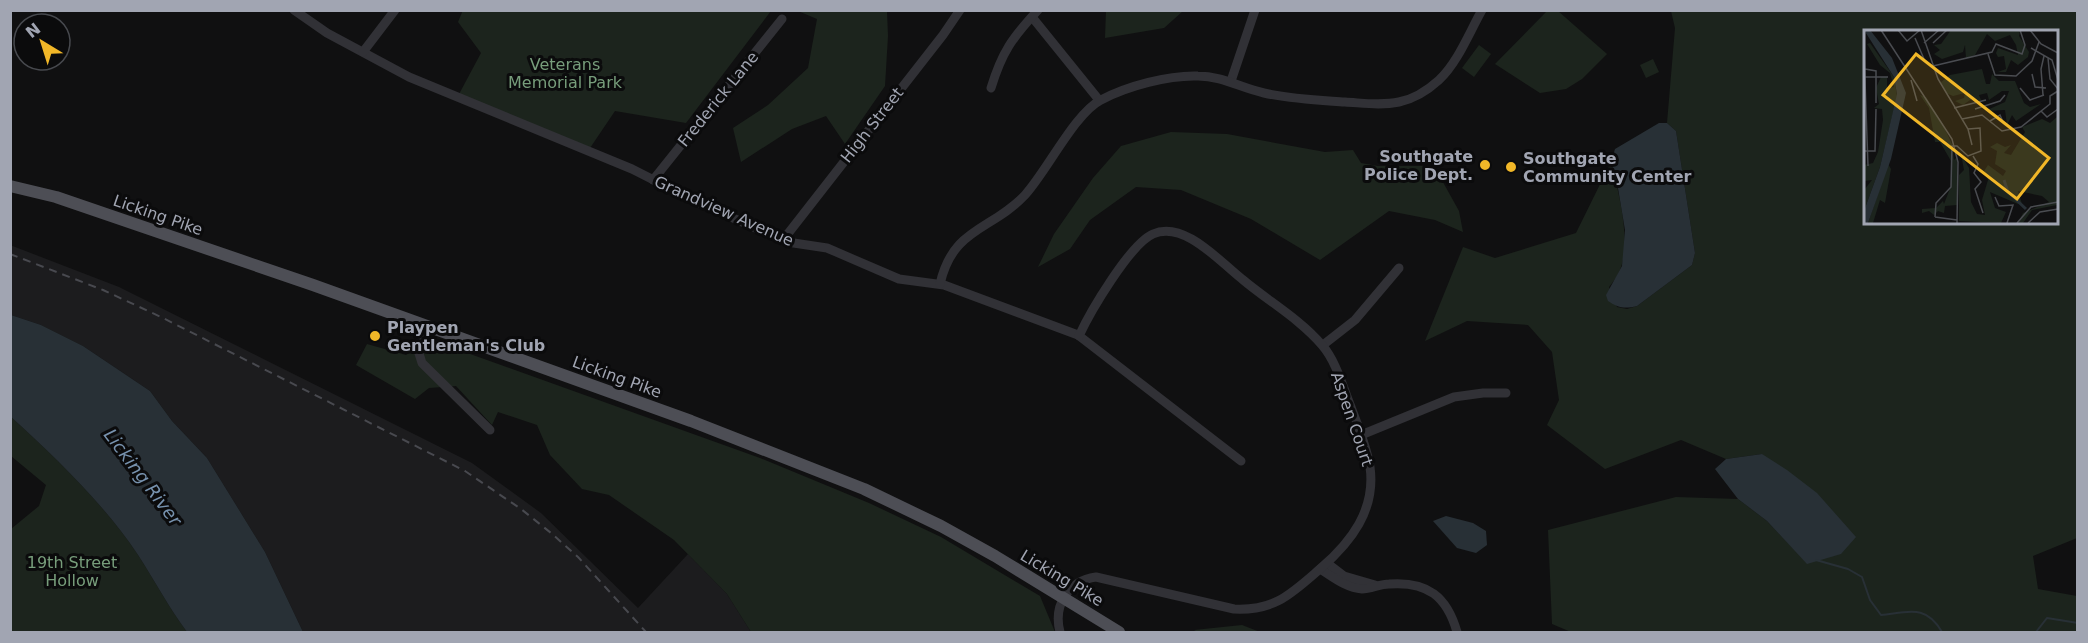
<svg xmlns="http://www.w3.org/2000/svg" width="2088" height="643" font-family="'DejaVu Sans',sans-serif">
	<style>
		.built { fill: #1c1c1e }
		.green { fill: #1c241d; fill-rule: evenodd }
		.water { fill: #283036 }
		.lines { fill: none; stroke-linecap: round; stroke-linejoin: round }
		.stream { stroke: #283036; stroke-width: 2 }
		.minor { stroke: #313136; stroke-width: 9 }
		.major { stroke: #4d4e55; stroke-width: 12 }
		.rail { stroke: #48494f; stroke-width: 2; stroke-dasharray: 8 6; stroke-linecap: butt }
		.poi-dot { fill: #f1b728; stroke: #0b0b0c; stroke-width: 2 }
		.labels { text-anchor: middle; dominant-baseline: central; stroke-width: 6; stroke-linejoin: round; paint-order: stroke }
		.park-label { font-size: 16px; fill: #779d7b; stroke: #0b0b0c }
		.street-label { font-size: 16px; fill: #a1a5b2; stroke: #0b0b0c }
		.poi-label { font-size: 16px; font-weight: bold; fill: #a1a5b2; stroke: #0b0b0c; text-anchor: start }
		.water-label { font-size: 18px; font-style: italic; fill: #7792ae; stroke: #0b0b0c }
		.inset-river { fill: none; stroke: #283036; stroke-width: 3 }
		.inset-road { fill: none; stroke: #4a4c51; stroke-width: 1.5 }
		.view { fill: #f1b728; fill-opacity: 0.15; stroke: #f1b728; stroke-width: 3 }
		.inset-edge { fill: none; stroke: #a1a5b2; stroke-width: 3 }
	</style>
	<rect width="100%" height="100%" fill="#101011"/>
	<path class="built" d="M10 245 119 287 472 463 541 513 638 608 688 554 727 594 751 632H303L265 552 207 458 172 421 150 391 83 346 41 325 11 315Z"/>
	<g class="green">
		<path d="M463 10 771 11 686 123 615 111 588 151 458 96 481 53 458 22Z"/>
		<path d="M798 11H887L888 36 885 86 845 144 826 116 792 129 741 162 733 128 768 105 808 68 817 19Z"/>
		<path d="M1106 11 1107 10 1183 11 1164 28 1105 38Z"/>
		<path d="M1547 11H1558L1607 54 1582 79 1566 89 1540 93 1495 64Z"/>
		<path d="M1671 11H2077V538L2033 556 2038 589 2077 596V632H1571L1552 624 1548 530 1676 497 1738 499 1767 521 1807 563 1816 560 1762 454 1726 459 1681 440 1605 469 1547 425 1559 400 1552 352 1528 325 1467 321 1425 341 1463 247 1495 258 1576 233 1611 162C1618 190 1631 238 1621 267 1619 274 1614 281 1609 287L1617 307 1627 309 1637 306 1692 265 1695 253 1676 131 1667 123 1675 28ZM1866 32H2056V222H1866Z"/>
		<path d="M1479 45 1491 54 1474 77 1462 68Z"/>
		<path d="M1653 59 1659 72 1646 78 1640 65Z"/>
		<path d="M1171 132 1227 134 1325 152 1353 150 1361 163 1378 166H1434L1459 211 1463 232 1435 220 1389 211 1320 260 1251 219 1181 190 1136 187 1090 220 1070 249 1038 267 1054 234 1093 178 1121 146Z"/>
		<path d="M431 340 760 458 869 503 941 537 1040 596 1055 632H751L727 594 674 540 609 495 582 489 550 455 537 425 498 412 492 425 456 386 429 388 415 399 356 365 367 344 406 355Z"/>
		<path d="M11 417C55 457 105 505 138 555 155 581 169 608 187 632H11V529L39 506 46 485 11 456Z"/>
		<path d="M1242 625 1260 632H1198L1194 630Z"/>
	</g>
	<g class="water">
		<path d="M1659 123H1667L1676 131 1695 253 1692 265 1637 306C1625 309 1618 308 1608 301L1606 295 1622 266 1625 230 1617 182 1611 162 1615 149Z"/>
		<path d="M11 315 41 325 83 346 150 391 172 421 207 458 265 552 303 632H187C169 608 155 581 138 555 105 505 55 457 11 417Z"/>
		<path d="M1762 454 1787 470 1817 493 1856 537 1841 554 1807 564 1767 521 1738 499 1715 469 1726 459Z"/>
		<path d="M1446 516 1473 523 1486 531 1487 545 1476 553 1457 548 1433 521Z"/>
	</g>
	<g class="lines">
		<g class="stream">
			<path d="M1816 560 1848 569 1862 577 1870 600 1881 615C1909 612 1926 604 1942 632"/>
			<path d="M2036 632 2047 618 2078 623"/>
		</g>
		<g class="minor">
			<path d="M294 10 327 33 409 77 632 169 697 202 787 242 827 248 899 279 944 285 1078 335 1241 461"/>
			<path d="M1032 17 1099 100"/>
			<path d="M363 52 395 10"/>
			<path d="M1231 81 1255 10"/>
			<path d="M991 88C1002 52 1012 38 1038 10"/>
			<path d="M653 180 782 19"/>
			<path d="M783 240 943 35 960 10"/>
			<path d="M940 284C953 227 991 231 1025 195 1047 171 1075 113 1101 100 1127 86 1169 75 1198 76 1222 76 1241 88 1264 93 1291 99 1317 100 1345 102 1363 103 1381 106 1399 102 1414 99 1428 90 1439 80 1458 62 1469 33 1482 10"/>
			<path d="M426 327 417 347 422 363 490 430"/>
			<path d="M1323 345 1355 320 1399 268"/>
			<path d="M1361 435 1454 397 1483 393H1506"/>
			<path d="M1327 563 1344 576 1375 585"/>
			<path d="M1320 569C1333 577 1346 588 1362 589 1371 589 1380 584 1389 584 1428 581 1447 597 1457 632"/>
			<path d="M1060 632C1053 605 1068 581 1096 577L1234 609C1275 611 1291 594 1321 568 1351 542 1376 510 1370 467 1367 447 1358 426 1351 407 1343 387 1336 361 1322 345 1300 319 1268 301 1242 279 1220 262 1184 220 1153 234 1130 244 1090 312 1079 336"/>
		</g>
		<path class="major" d="M10 186 56 197 313 285 691 421 864 489 941 526 995 556 1119 632"/>
		<path class="rail" d="M10 254 103 290 161 317 465 471 521 509 551 533 578 557 646 632"/>
	</g>
	<g class="poi-dot">
		<circle cx="1485" cy="165" r="6"/>
		<circle cx="1511" cy="167" r="6"/>
		<circle cx="375" cy="336" r="6"/>
	</g>
	<g class="labels">
		<g class="park-label">
			<text x="565" y="64">Veterans<tspan x="565" dy="18">Memorial Park</tspan></text>
			<text x="72" y="562">19th Street<tspan x="72" dy="18">Hollow</tspan></text>
		</g>
		<g class="street-label">
			<text transform="translate(718 99) rotate(-51)">Frederick Lane</text>
			<text transform="translate(872 125) rotate(-52)">High Street</text>
			<text transform="translate(724 211) rotate(24)">Grandview Avenue</text>
			<text transform="translate(158 215) rotate(19)">Licking Pike</text>
			<text transform="translate(617 377) rotate(20)">Licking Pike</text>
			<text transform="translate(1352 419) rotate(71)">Aspen Court</text>
			<text transform="translate(1062 578) rotate(31)">Licking Pike</text>
		</g>
		<g class="poi-label">
			<text x="1473" y="156" text-anchor="end">Southgate<tspan x="1473" dy="18">Police Dept.</tspan></text>
			<text x="1523" y="158">Southgate<tspan x="1523" dy="18">Community Center</tspan></text>
			<text x="387" y="327">Playpen<tspan x="387" dy="18">Gentleman's Club</tspan></text>
		</g>
		<g class="water-label">
			<text transform="translate(143 477) rotate(53)">Licking River</text>
		</g>
	</g>
	<g transform="translate(1864 30)">
		<rect width="194" height="194" fill="#101011"/>
		<path d="M87 0H156L155 6 165 22 164 27 154 35 147 30 142 42H134L142 39 140 26 134 27 132 23 134 18 154 25 152 15 146 5 131 11 123 4 111 25 102 28 101 15 99 22 78 29 70 24 76 20 70 15 77 14ZM6 13 30 47 33 66 16 137 0 181V160L8 150 0 151V135L9 133 14 122 19 90 18 79 10 78 15 74 12 58 17 47H23V58L30 57 26 43 16 35 3 14ZM118 39 122 54H126L128 44 135 51H151L160 73 166 77 177 74 152 91 148 85 143 95 141 80 121 81 141 72 145 61H138L125 70 123 63 115 65 117 70 112 72 109 68 99 75 91 71 100 68 101 63 89 66 82 63 76 53 86 45ZM56 65 62 67 77 91 88 114 90 130 93 127V175L81 176 80 183 74 181 70 185 65 181 58 183V179L72 178 79 171 80 174 87 156V131L76 112H71L65 78ZM193 87V175L168 180 159 193H154L159 183 185 172 178 166 154 161 158 174H154L126 162 131 178 142 182 137 193 95 191V145L100 140 97 124 105 138 107 172 113 184 121 185 118 170 124 150 120 141 124 135 139 146 142 141 131 134 133 121 126 117 133 113 141 117 147 115 140 123 147 125 161 102 158 97 178 89 186 93ZM24 134 27 139 21 173 16 170 9 193H4Z" fill="#1c241d"/>
		<path d="M0 0H6L28 28 42 63 27 129 4 193H0V181L16 137 33 64 30 47Z" fill="#283036"/>
		<path class="inset-river" d="M140 150 144 162 162 179"/>
		<path class="inset-road" d="M17 0 88 109 94 132 93 193M34 0 43 11 56 0M57 0 74 49 104 99 108 115M166 0 177 14 194 23M51 8 60 29M60 13 75 0M69 13 83 0M167 18 188 30 194 50M0 22 4 136M124 24 131 45 152 46 168 31 175 12M184 28 186 49 194 59M69 36 128 22 132 14 158 24 161 15 156 0M1 39 12 41V73M168 44 171 57 182 58M1 47H24M47 50 53 71M156 58 166 70 180 65M179 65 177 39 180 26M90 78 122 70M111 79 136 71 141 65M177 81 183 87 194 79M98 89 118 85 138 101 157 97 186 74V66L194 61M126 91 136 85 139 92M1 121H11L12 79M109 126 114 134 110 143 117 152 111 159 119 183M131 167 135 176 149 175 143 193M71 187 72 173 87 157 88 116H93L104 126 117 121 116 98 104 99M71 187 93 190M153 193 167 177 194 172M164 193 176 182 194 179"/>
		<path class="view" d="M52 24 185 128 153 169 19 65Z"/>
		<rect width="194" height="194" class="inset-edge"/>
	</g>
	<rect width="2088" height="643" fill="none" stroke="#a1a5b2" stroke-width="24"/>
	<g transform="translate(42 42) rotate(322)"><circle r="28" fill="#0b0b0c" stroke="#47494e" stroke-width="1.5"/>
	<path d="M0-4.5L10 22L0 15L-10 22Z" fill="#f1b728"/>
	<text y="-9" font-size="16" font-weight="bold" text-anchor="middle" fill="#a1a5b2">N</text>
	</g>
</svg>
